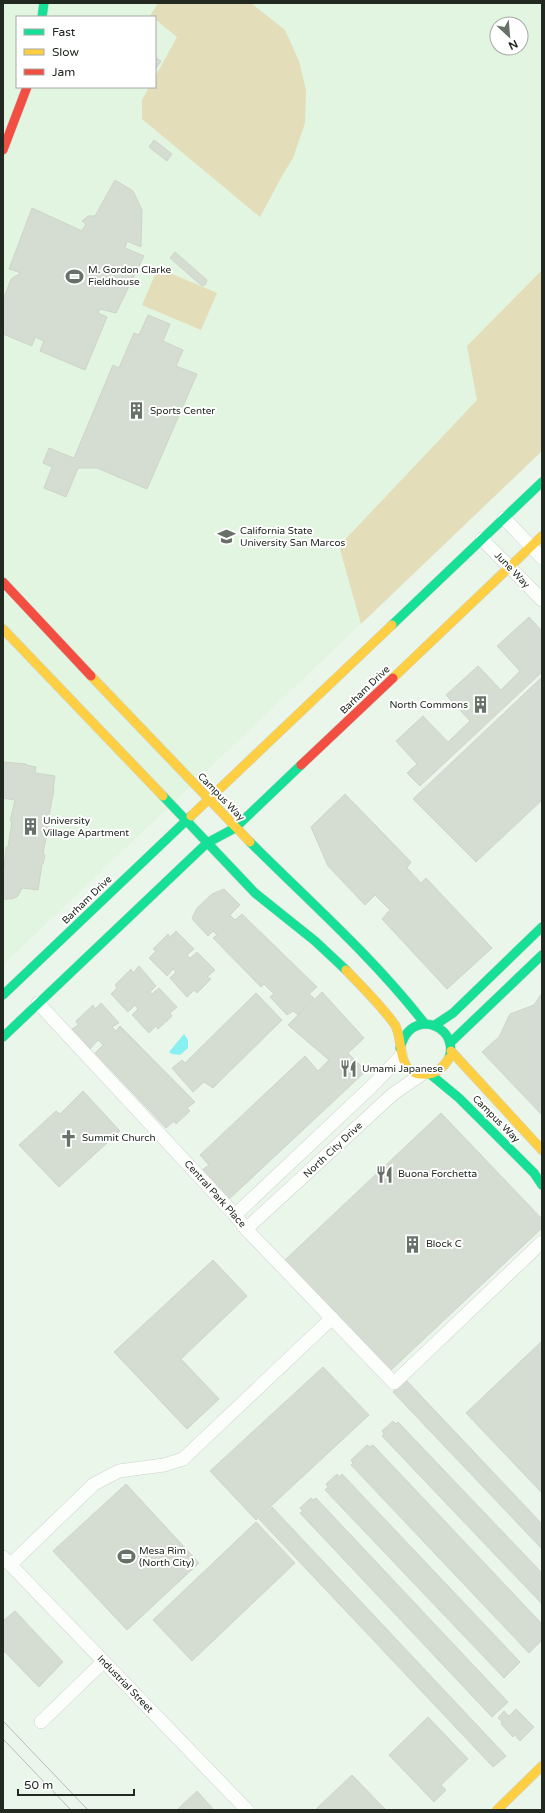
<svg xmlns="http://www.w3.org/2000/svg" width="545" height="1813" font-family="'Varela Round',sans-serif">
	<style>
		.built { fill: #e2f5e1; fill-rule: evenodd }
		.green { fill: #e3ddb9 }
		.water { fill: #88f0f1 }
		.building { fill: #d5dcd2; stroke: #ced4ca }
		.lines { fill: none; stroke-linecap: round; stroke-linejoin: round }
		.street-casing { stroke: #cbd3cb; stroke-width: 14 }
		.fast-casing { stroke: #cbd3cb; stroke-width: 10 }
		.slow-casing { stroke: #cbd3cb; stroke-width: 10 }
		.jam-casing { stroke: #cbd3cb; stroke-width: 10 }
		.street { stroke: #fcfefc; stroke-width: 13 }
		.fast { stroke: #16e098; stroke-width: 9 }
		.slow { stroke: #ffcf43; stroke-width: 9 }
		.jam { stroke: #f24e42; stroke-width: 9 }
		.tram { stroke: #b9bcb9; stroke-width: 1 }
		.labels { text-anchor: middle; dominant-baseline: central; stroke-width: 4; stroke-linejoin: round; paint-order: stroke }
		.poi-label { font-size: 10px; fill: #212921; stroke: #fff; text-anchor: start }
		.street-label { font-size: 10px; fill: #212921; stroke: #fff }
	</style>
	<rect width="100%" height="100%" fill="#ebf6eb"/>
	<path class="built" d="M3 3H542V451L3 965ZM17 17H155V87H17ZM497 24H521V48H497Z"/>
	<g class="green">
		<path d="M158 3H251L285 30 299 61 306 90 305 123 293 158 282 176 260 217 142 119V100L149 87H155V77L177 37 155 19V17L150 16Z"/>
		<path d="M158 268 217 293 201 330 142 305Z"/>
		<path d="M542 270V451L361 624 339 546 477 400 467 346Z"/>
	</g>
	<path class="water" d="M184 1034 188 1040V1048L180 1055 172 1054 169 1052Z"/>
	<g class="building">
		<path d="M155 57 161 61 155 70Z"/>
		<path d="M154 140 172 154 167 161 149 147Z"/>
		<path d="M115 180 133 191 142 210 141 247 127 241 125 248 144 256 116 313 100 309 98 313 107 317 85 370 40 351 44 341 35 337 32 346 3 334V300L11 279 21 273 9 269 32 208 82 231 86 224 82 221 88 216H95Z"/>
		<path d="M175 252 207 280 205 285 202 286 170 258Z"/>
		<path d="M148 315 170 324 163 341 183 350 176 366 197 374 147 489 97 468H78L66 497 44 488 52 467 43 463 49 448 74 458 113 365 119 368 134 333 139 335Z"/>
		<path d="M529 617 542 631V672L420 786 407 773 417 764 396 741 423 716 448 742 470 721 446 695 478 666 501 690 520 671 497 646Z"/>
		<path d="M542 677V800L476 862 413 799Z"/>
		<path d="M3 762 26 764V765L36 767 35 773 55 776 53 789H54L48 821H49L43 854 45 855 43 864H42L38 890 22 888 18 896 12 899H3V868L4 869 6 847H8L12 821H10L15 800 3 798Z"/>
		<path d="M345 794 411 862 407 868 421 883 426 878 492 948 447 989 382 919 390 910 375 895 365 905 328 866 311 827Z"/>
		<path d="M224 889 240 905 230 915 235 920 242 914 317 987 309 994 314 998 298 1015 293 1011 287 1015 270 997 274 994 264 984 261 987 213 938 217 935 213 931 208 936 194 921 192 918 197 908 212 894Z"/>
		<path d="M176 931 194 949 187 955 190 958 197 952 215 970 207 977 211 979 197 993 194 990 187 997 170 978 176 972 173 969 167 976 149 958 156 951 153 949 168 934 170 937Z"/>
		<path d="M139 966 156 986 150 992 152 994 159 988 177 1007 170 1013 172 1016 158 1029 156 1026 149 1033 132 1015 138 1009 135 1005 128 1012 111 994 117 988 115 985 131 969 133 973Z"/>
		<path d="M322 992 364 1038 348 1053 366 1071 227 1201 201 1171 209 1165 200 1155 305 1056 318 1071 329 1060 288 1025Z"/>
		<path d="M256 993 282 1020 213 1088 204 1082 193 1092 172 1068 182 1060 185 1063Z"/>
		<path d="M542 993V1115L482 1052 499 1037 510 1014 534 1005Z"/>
		<path d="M101 1003 119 1023 112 1027 116 1031 120 1026 195 1102 187 1108 190 1111 176 1124 174 1121 166 1128 95 1053 103 1045 98 1040 90 1049 71 1030 78 1025 76 1021 93 1005 95 1009Z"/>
		<path d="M83 1091 120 1131 59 1187 19 1145 56 1111 60 1114Z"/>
		<path d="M441 1113 542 1219V1228L390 1371 285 1260Z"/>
		<path d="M213 1260 247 1296 181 1359 219 1399 187 1429 114 1352Z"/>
		<path d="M542 1341V1493L466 1413Z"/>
		<path d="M323 1367 369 1415 256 1520 210 1471Z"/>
		<path d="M406 1380 542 1524V1549L393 1392Z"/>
		<path d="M393 1421 396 1424 398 1422 542 1573V1604L382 1436 384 1434 382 1431Z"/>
		<path d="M367 1445 370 1447 373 1445 542 1624V1640L529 1653 351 1465 353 1463 351 1460Z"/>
		<path d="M337 1474 339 1477 342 1474 520 1662 504 1678 325 1490 328 1487 326 1484Z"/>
		<path d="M126 1484 199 1563 127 1630 53 1551Z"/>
		<path d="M311 1498 313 1500 316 1498 508 1702 492 1717 300 1513 303 1511 300 1508Z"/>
		<path d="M272 1507 506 1756 493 1767 259 1519Z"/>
		<path d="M256 1522 295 1563 192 1661 153 1620Z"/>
		<path d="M15 1611 63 1662 39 1687 3 1650V1621Z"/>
		<path d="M516 1709 534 1727 520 1741 515 1735 513 1737 501 1724 502 1722 498 1718 504 1711 509 1716Z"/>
		<path d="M428 1717 468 1759 441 1785 446 1790 434 1802 389 1755Z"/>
		<path d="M352 1775 386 1810H315Z"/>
		<path d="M197 1791 214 1810H177Z"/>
	</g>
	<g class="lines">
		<defs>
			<g id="street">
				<path d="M504 518 542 558"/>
				<path d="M482 539 542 600"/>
				<path d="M38 1003 235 1215 246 1229 394 1383 542 1242"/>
				<path d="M235 1215 372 1086 401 1056"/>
				<path d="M246 1229 393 1094 422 1074"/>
				<path d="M3 1557 247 1810"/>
				<path d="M10 1565 94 1484 119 1471 164 1465 183 1459 332 1318"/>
				<path d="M41 1722 103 1662"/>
			</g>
			<g id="fast">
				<path d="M42 17 44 3"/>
				<path d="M392 625 542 482"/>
				<path d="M163 796 255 893 315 941 346 970"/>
				<path d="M250 842C310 902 373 957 425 1024"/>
				<path d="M3 995 191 816"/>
				<path d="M435 1025 453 1013 542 927"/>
				<path d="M3 1037 207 843 235 828 301 765"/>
				<path d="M450 1043 542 955"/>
				<path d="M400 1048C401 1044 403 1040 405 1036 420 1011 459 1029 449 1058"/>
				<path d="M430 1074 459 1098 534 1173 542 1185"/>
			</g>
			<g id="slow">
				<path d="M3 629 163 796"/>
				<path d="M91 676 250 842"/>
				<path d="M393 678 542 536"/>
				<path d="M191 816 392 625"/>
				<path d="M346 970C362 987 381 1005 395 1025 405 1041 394 1078 428 1074 437 1073 444 1067 449 1058"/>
				<path d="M451 1051 542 1150"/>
				<path d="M497 1810 542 1766"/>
			</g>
			<g id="jam">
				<path d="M3 150 27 87"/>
				<path d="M3 582 91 676"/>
				<path d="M301 765 393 678"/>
			</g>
		</defs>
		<use href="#street" class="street-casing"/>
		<use href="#fast" class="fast-casing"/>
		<use href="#slow" class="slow-casing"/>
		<use href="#jam" class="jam-casing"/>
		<use href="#street" class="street"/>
		<use href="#fast" class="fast"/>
		<use href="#slow" class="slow"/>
		<use href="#jam" class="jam"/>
		<g class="tram">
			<path d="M3 1721 88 1810"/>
			<path d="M3 1739 71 1810"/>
		</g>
	</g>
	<defs>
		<symbol id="stadium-bare" viewBox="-9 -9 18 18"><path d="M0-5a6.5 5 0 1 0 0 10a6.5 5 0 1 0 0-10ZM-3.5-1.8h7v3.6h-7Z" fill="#687168" stroke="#fff" stroke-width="2.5" paint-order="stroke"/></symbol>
		<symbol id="building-bare" viewBox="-9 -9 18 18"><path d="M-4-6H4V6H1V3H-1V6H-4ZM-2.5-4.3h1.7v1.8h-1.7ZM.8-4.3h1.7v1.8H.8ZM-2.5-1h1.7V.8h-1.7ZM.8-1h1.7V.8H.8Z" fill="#687168" stroke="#fff" stroke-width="2.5" paint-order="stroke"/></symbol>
		<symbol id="university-bare" viewBox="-9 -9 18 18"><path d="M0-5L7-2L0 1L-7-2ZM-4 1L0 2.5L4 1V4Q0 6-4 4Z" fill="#687168" stroke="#fff" stroke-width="2.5" paint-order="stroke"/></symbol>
		<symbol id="restaurant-bare" viewBox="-9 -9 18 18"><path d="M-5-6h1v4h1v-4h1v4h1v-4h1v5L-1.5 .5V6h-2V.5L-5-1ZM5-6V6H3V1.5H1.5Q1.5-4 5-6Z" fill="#687168" stroke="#fff" stroke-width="2.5" paint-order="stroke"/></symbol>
		<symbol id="church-bare" viewBox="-9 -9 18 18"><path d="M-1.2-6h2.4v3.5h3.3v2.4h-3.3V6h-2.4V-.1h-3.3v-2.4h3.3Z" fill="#687168" stroke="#fff" stroke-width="2.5" paint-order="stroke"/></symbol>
	</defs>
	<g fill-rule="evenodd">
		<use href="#stadium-bare" x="62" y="264" width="25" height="25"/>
		<use href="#building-bare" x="124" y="398" width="25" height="25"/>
		<use href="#university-bare" x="214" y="524" width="25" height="25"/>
		<use href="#building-bare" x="468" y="692" width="25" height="25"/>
		<use href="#building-bare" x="18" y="814" width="25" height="25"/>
		<use href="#restaurant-bare" x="336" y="1056" width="25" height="25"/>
		<use href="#church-bare" x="56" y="1126" width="25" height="25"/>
		<use href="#restaurant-bare" x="372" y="1162" width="25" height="25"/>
		<use href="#building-bare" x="400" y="1232" width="25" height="25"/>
		<use href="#stadium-bare" x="114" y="1544" width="25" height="25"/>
	</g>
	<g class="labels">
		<g class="poi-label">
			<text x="88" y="270">M. Gordon Clarke<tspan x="88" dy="12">Fieldhouse</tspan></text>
			<text x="150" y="411">Sports Center</text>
			<text x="240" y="531">California State<tspan x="240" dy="12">University San Marcos</tspan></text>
			<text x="468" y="705" text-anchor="end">North Commons</text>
			<text x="43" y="821">University<tspan x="43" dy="12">Village Apartment</tspan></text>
			<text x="362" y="1069">Umami Japanese</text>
			<text x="82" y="1138">Summit Church</text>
			<text x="398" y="1174">Buona Forchetta</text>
			<text x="426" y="1244">Block C</text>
			<text x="139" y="1551">Mesa Rim<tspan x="139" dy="12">(North City)</tspan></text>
		</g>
		<g class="street-label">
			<text transform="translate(512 570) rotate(46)">June Way</text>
			<text transform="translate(365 690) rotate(-44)">Barham Drive</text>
			<text transform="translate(221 797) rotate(46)">Campus Way</text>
			<text transform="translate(87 900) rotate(-44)">Barham Drive</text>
			<text transform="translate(496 1119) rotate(45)">Campus Way</text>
			<text transform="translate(333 1150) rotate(-43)">North City Drive</text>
			<text transform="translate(215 1194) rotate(48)">Central Park Place</text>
			<text transform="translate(125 1684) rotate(46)">Industrial Street</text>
		</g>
	</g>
	<rect width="545" height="1813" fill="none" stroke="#212921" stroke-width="8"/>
	<rect x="16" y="16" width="140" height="72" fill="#ffffff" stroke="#a6a9a6"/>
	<rect x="24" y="29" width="20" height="6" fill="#16e098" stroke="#a6a9a6"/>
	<text x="52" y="36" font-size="12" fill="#212921">Fast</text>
	<rect x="24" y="49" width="20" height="6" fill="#ffcf43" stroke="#a6a9a6"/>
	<text x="52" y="56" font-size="12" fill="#212921">Slow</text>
	<rect x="24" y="69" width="20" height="6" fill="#f24e42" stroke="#a6a9a6"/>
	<text x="52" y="76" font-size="12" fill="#212921">Jam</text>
	<g transform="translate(509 36) rotate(154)"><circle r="19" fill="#ffffff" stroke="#a6a9a6"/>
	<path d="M0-3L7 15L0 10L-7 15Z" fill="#687168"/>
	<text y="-6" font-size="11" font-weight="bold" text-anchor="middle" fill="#212921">N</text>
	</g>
	<path d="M18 1789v6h116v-6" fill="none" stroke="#212921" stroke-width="2"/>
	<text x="24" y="1789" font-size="12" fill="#212921" stroke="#ffffff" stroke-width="3" paint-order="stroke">50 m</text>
</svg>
